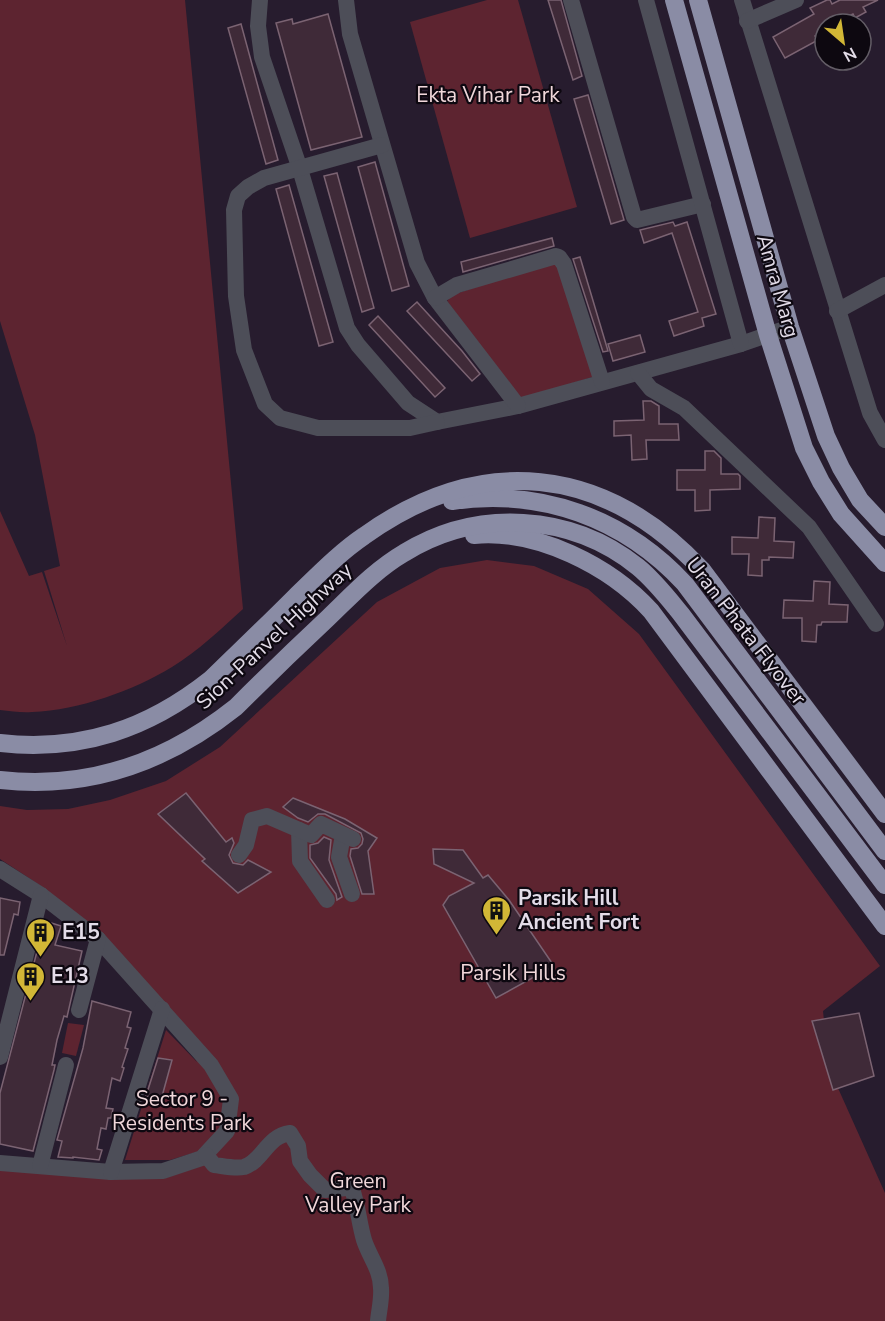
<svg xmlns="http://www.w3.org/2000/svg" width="885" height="1321" font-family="'Nunito Sans',sans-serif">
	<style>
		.green { fill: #5d2430 }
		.building { fill: #3f2a38; stroke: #7b6372; stroke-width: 1.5 }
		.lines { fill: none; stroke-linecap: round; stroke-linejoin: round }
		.minor { stroke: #4d4e58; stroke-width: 16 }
		.highway { stroke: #8a8ca5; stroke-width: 18 }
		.labels { text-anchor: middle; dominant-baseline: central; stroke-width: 4.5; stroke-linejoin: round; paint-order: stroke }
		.park-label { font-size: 21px; fill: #f0d7da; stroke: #0d0810 }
		.street-label { font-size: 21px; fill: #e3dce8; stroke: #0d0810 }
		.poi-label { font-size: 21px; font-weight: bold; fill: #e3dce8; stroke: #0d0810; text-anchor: start }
	</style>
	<rect width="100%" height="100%" fill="#271c2e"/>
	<g class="green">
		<path d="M0 0H185L243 609C221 629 198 651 172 667 132 691 80 710 32 712 22 713 11 711 0 710V511L29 576 42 572 67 646 44 571 60 566 35 435 0 321Z"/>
		<path d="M487 0H518L577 207 470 238 410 22Z"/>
		<path d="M558 260 596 376 520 399 447 301 452 295Z"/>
		<path d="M487 560 534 566 588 589 639 634 880 966 823 1011 829 1068 885 1193V1321H0V1171L207 1164 218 1131 200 1151 170 1160H125L166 1030 197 1062 163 1001 44 888 0 859V806L27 810 68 809 110 800 166 781 220 747 377 602 440 568Z"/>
		<path d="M68 1023 84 1025 76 1056 62 1053Z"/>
	</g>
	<g class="building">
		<path d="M548 0H561L582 76 573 80Z"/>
		<path d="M827 0H830L832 4 840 0H878L863 7 866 12 855 18 853 14 831 24H825V31L815 36 818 40 785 58 773 37 814 14 810 8Z"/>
		<path d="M328 14 362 137 311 150 276 23 292 19 293 24Z"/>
		<path d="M241 24 278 160 266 164 228 28Z"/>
		<path d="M588 95 624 220 611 224 574 99Z"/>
		<path d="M375 162 409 286 392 291 358 167Z"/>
		<path d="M337 173 374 308 362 312 324 176Z"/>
		<path d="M289 185 333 342 319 346 276 189Z"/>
		<path d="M673 222 675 226 687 222 716 314 702 318 704 326 674 336 669 321 698 312 672 233 644 243 640 230Z"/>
		<path d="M552 238 554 246 463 272 461 262Z"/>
		<path d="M580 257 608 351 603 352 573 259Z"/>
		<path d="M417 302 462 351 480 374 472 381 407 311Z"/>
		<path d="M378 316 445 388 435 397 369 325Z"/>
		<path d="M640 335 645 352 613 361 608 344Z"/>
		<path d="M643 401H651L659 406V424H678L679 440H646L647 459 632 460 631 435 614 436V421L644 420Z"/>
		<path d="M705 451H714L721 458V474H738L740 476V489L710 490V510L695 511V490H677V470H705Z"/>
		<path d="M759 517 775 518 774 541 794 542 793 558 769 557V560H762V576L748 575 749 554H732V537L758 538Z"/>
		<path d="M814 581 830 582 829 604 848 605 847 622H822L821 625H817L816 642 802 641V618H783L784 600 813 601Z"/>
		<path d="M186 793 226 842 232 838 234 843 229 855 233 863 243 865 248 860 271 872 238 893 202 861 205 859 158 814Z"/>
		<path d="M293 798 345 819 377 838 368 851 374 894H362L350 856 351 849 358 848 362 844 363 839 361 833 325 814H318L308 822 298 818 283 807Z"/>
		<path d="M324 837 331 840 329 860 342 897 337 900 336 894 310 858V845L318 843Z"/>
		<path d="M433 849 463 850 483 878 488 875 509 900 554 966 496 998 443 905 449 896 474 883 434 864Z"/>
		<path d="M0 898 20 902 18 915 14 914 4 955H0Z"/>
		<path d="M45 921 61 926 55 945 82 951 67 1017 64 1016 57 1040 52 1065H55L54 1070 33 1151 0 1144V1093Z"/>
		<path d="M92 1001 131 1012 127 1027 131 1028 125 1048 128 1049 122 1067 124 1068 120 1081 112 1078 106 1108 113 1109 111 1118H108L106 1129 101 1128 97 1149 102 1150 99 1160 73 1157V1158L58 1157 62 1141 57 1140 83 1048Z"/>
		<path d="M859 1013 874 1076 833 1090 812 1021Z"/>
		<path d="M158 1058 172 1060 161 1100 146 1096Z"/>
	</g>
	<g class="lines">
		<g class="minor">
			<path d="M260 0 258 26 262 57 300 169 347 328 358 345 408 403 437 422 518 406 741 344 790 327"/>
			<path d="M346 0 350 34 417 263 435 298 518 406"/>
			<path d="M571 0 634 217 637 220 703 204"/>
			<path d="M646 0 741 344"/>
			<path d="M742 0 870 413 885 440"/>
			<path d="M747 21 796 0"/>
			<path d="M382 145 264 178 248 187 238 196 234 210 236 296 244 350 265 404 280 418 318 428H410L437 422"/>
			<path d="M435 298 457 285 556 256 559 257 564 264 602 382"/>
			<path d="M837 311 885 285"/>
			<path d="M638 373 651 389 684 408 809 527 876 624"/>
			<path d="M299 830 300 861 327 900"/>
			<path d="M343 835 339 857 352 894"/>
			<path d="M239 855 246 845 252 820 267 816 311 835 321 824 353 839"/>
			<path d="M0 869 41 895 98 939 211 1065 231 1099 227 1131 202 1158 163 1171 111 1172 0 1163"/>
			<path d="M79 1010 98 939"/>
			<path d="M0 1057 41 895"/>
			<path d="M206 1155 214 1165C223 1166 235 1169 244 1167 263 1161 267 1136 290 1133L298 1146 300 1161 310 1175 325 1190 347 1188 352 1189C358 1206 359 1223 364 1240 369 1256 381 1270 381 1288 382 1299 379 1310 378 1321"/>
			<path d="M40 1166 66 1065"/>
			<path d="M111 1172 162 1009"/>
		</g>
		<g class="highway">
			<path d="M674 0 768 335 804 448 821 482 841 514 885 563"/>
			<path d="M698 0 790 327 826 436 841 468 860 500 885 527"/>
			<path d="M452 501C541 488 624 518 685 584L885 851"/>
			<path d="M474 535C537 529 610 566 651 611L885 926"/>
			<path d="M0 743C81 752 148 729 211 679 240 651 268 624 296 596 318 575 339 553 364 536 481 452 604 465 702 570L885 814"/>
			<path d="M0 780C89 790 167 762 236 707 266 677 297 647 328 618 352 595 375 570 404 553 477 508 571 513 638 567 655 581 668 598 681 614L885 885"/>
		</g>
	</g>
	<defs>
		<symbol id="building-pin" viewBox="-11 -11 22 30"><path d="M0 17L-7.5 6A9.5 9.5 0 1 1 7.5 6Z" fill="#d2b736" stroke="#0d0810"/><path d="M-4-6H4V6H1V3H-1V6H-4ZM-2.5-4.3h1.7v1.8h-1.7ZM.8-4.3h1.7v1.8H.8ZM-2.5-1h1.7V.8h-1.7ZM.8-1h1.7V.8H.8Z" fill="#111"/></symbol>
	</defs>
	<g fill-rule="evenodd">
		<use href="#building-pin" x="480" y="894" width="33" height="45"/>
		<use href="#building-pin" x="24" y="916" width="33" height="45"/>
		<use href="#building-pin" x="14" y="960" width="33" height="45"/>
	</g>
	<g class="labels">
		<g class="park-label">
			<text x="488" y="95">Ekta Vihar Park</text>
			<text x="513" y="973">Parsik Hills</text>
			<text x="182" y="1099">Sector 9 -<tspan x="182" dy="24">Residents Park</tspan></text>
			<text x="358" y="1181">Green<tspan x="358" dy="24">Valley Park</tspan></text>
		</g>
		<g class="street-label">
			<text transform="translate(778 286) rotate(74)">Amra Marg</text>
			<text transform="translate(746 631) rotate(52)">Uran Phata Flyover</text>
			<text transform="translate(274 636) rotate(-43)">Sion-Panvel Highway</text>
		</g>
		<g class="poi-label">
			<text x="518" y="898">Parsik Hill<tspan x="518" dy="24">Ancient Fort</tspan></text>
			<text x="62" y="932">E15</text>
			<text x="51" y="976">E13</text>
		</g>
	</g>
	<g transform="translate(843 42) rotate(151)"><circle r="28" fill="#0d0810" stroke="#635d66" stroke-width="1.5"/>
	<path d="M0-4.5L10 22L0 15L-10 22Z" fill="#d2b736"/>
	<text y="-9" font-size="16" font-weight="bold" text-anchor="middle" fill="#e3dce8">N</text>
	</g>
</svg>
